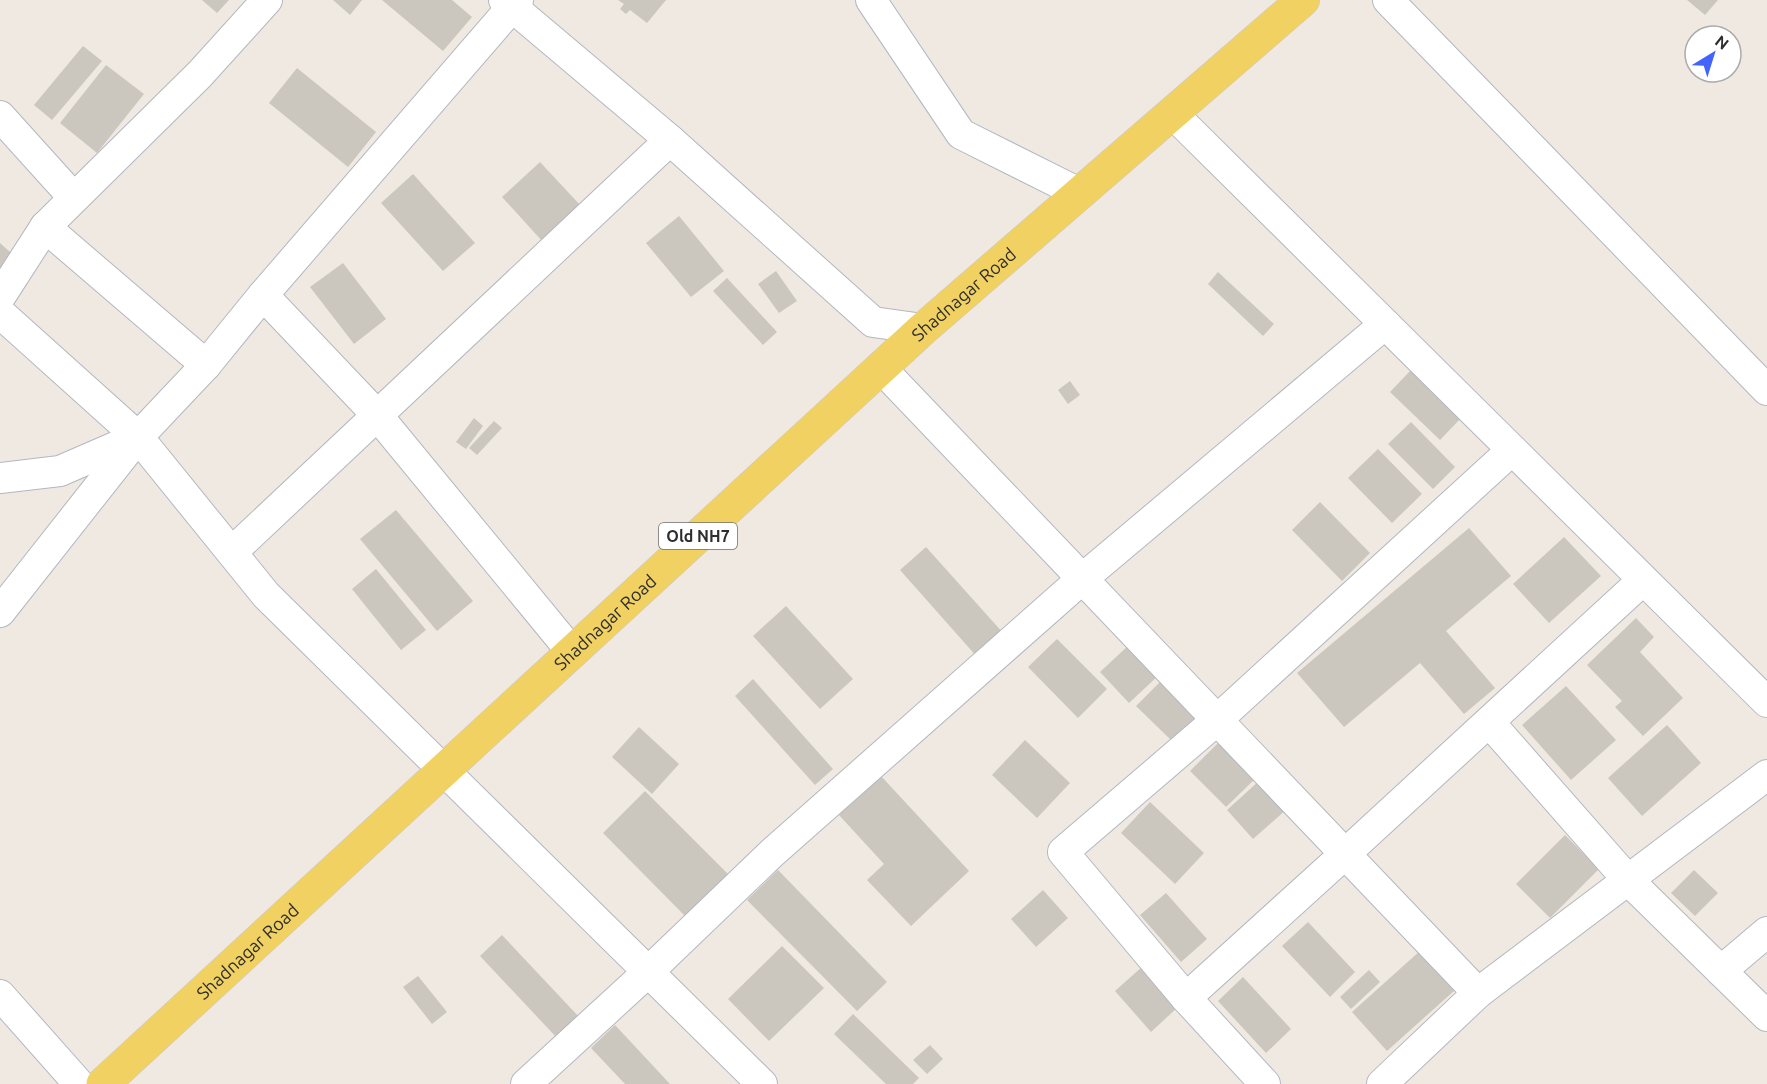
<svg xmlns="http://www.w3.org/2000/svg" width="1767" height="1084" font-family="Ubuntu,sans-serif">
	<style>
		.building { fill: #cbc7bf }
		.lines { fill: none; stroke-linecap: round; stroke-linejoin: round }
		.minor-casing { stroke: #b4b7c1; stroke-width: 32 }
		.primary-casing { stroke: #c9c9c9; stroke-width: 34 }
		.minor { stroke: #fff; stroke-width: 30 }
		.primary { stroke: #f2d163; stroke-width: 33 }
		.labels { text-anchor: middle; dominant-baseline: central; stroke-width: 6; stroke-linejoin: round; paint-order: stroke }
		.shield { fill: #fff; stroke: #6d6d6d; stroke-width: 1.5 }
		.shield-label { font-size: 16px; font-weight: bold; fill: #2e2e2e }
		.street-label { font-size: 18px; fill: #2e2e2e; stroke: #fff }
	</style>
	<rect width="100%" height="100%" fill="#efe9e1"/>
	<g class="building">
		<path d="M202 0H229L217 13Z"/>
		<path d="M333 0H362L350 15Z"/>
		<path d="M382 0H452L472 17 443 51Z"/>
		<path d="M618 0H666L647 23 630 10 626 14 620 9 624 4Z"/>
		<path d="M1687 0H1718L1705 15Z"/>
		<path d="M83 46 102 61 52 120 34 105Z"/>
		<path d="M106 65 144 94 97 153 60 123Z"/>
		<path d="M297 68 376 132 348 167 269 103Z"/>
		<path d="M540 162 581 206 543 242 502 197Z"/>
		<path d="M413 174 475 243 443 271 381 203Z"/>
		<path d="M679 216 724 271 691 297 646 243Z"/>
		<path d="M0 243 19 260 0 280Z"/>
		<path d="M343 263 386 319 354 344 310 287Z"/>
		<path d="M776 271 797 301 779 313 758 284Z"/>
		<path d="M1218 272 1274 324 1263 336 1208 284Z"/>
		<path d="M727 278 777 332 763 345 713 291Z"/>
		<path d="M1411 370 1462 417 1440 440 1390 392Z"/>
		<path d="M1070 381 1080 395 1068 404 1058 390Z"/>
		<path d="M474 418 483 426 466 449 456 442Z"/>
		<path d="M494 421 502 428 477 455 469 448Z"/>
		<path d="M1411 422 1455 467 1433 489 1388 444Z"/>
		<path d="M1378 449 1422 494 1392 523 1348 478Z"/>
		<path d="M1320 502 1370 553 1342 581 1292 530Z"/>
		<path d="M396 510 473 601 437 631 360 539Z"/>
		<path d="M1469 528 1511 576 1446 631 1495 688 1464 714 1420 663 1344 727 1297 673Z"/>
		<path d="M1564 537 1601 576 1549 623 1513 584Z"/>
		<path d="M926 547 1004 634 978 658 900 570Z"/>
		<path d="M376 569 426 630 401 650 352 589Z"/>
		<path d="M786 606 853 679 820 709 753 636Z"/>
		<path d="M1636 618 1654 637 1640 652 1683 698 1643 736 1615 707 1622 701 1587 665Z"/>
		<path d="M1057 639 1107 689 1078 718 1028 667Z"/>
		<path d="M1130 644 1159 675 1129 703 1100 672Z"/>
		<path d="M1166 676 1202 711 1172 741 1136 706Z"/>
		<path d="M753 679 833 769 815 785 735 696Z"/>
		<path d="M1566 686 1616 740 1571 780 1522 725Z"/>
		<path d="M1667 725 1701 763 1642 816 1608 778Z"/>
		<path d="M639 727 679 764 652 794 612 757Z"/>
		<path d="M1025 740 1070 783 1037 818 992 775Z"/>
		<path d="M1221 740 1257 777 1226 807 1190 771Z"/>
		<path d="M881 776 969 871 911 926 867 880 884 864 839 815Z"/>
		<path d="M1260 780 1287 809 1253 839 1227 810Z"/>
		<path d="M645 791 732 878 689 920 603 833Z"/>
		<path d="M1150 802 1204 853 1175 884 1121 833Z"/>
		<path d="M1565 835 1599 869 1550 918 1516 884Z"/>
		<path d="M778 870 887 982 857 1011 747 900Z"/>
		<path d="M1694 870 1718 893 1695 916 1671 893Z"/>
		<path d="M1043 890 1068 918 1036 947 1011 919Z"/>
		<path d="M1166 893 1207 939 1181 962 1140 915Z"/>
		<path d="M1308 922 1355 972 1330 997 1282 946Z"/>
		<path d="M502 935 580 1018 558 1039 480 956Z"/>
		<path d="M782 946 824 988 769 1041 728 999Z"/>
		<path d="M1421 950 1455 990 1387 1051 1352 1012Z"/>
		<path d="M1143 966 1179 1006 1151 1032 1115 991Z"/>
		<path d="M1369 970 1380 982 1351 1009 1340 997Z"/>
		<path d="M418 976 447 1012 432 1024 403 987Z"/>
		<path d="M1243 977 1291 1029 1266 1053 1218 1001Z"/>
		<path d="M853 1014 919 1078 913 1084H886L834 1034Z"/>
		<path d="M615 1025 670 1084H625L591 1048Z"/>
		<path d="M930 1045 943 1059 927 1074 913 1060Z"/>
	</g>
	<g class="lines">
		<defs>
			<g id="minor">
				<path d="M504 0 670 140 873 322 923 329"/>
				<path d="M871 0 961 134 1079 193"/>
				<path d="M1388 0 1767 390"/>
				<path d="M1172 113 1767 702"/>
				<path d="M0 116 74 198"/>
				<path d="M263 295 377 415 572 652"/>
				<path d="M0 297 45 227"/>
				<path d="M0 313 138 437 266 595 762 1084"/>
				<path d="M206 365 45 227 200 74 267 0"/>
				<path d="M881 368 1478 993 1382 1084"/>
				<path d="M0 478 60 471 136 438"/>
				<path d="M232 552 670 140"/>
				<path d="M0 612 138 437 206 365 263 295 518 0"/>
				<path d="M1489 722 1628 880 1721 971 1767 932"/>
				<path d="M1721 971 1767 1016"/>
				<path d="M1478 993 1767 775"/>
				<path d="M0 995 79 1084"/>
				<path d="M1186 998 1063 852 1217 720 1512 450"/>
				<path d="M526 1084 648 972 772 853 1082 579 1385 324"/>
				<path d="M1265 1084 1186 998 1345 854 1643 580"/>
			</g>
			<g id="primary">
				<path id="s1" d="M103 1084 923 329 1303 0"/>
			</g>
		</defs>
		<use href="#minor" class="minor-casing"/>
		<use href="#primary" class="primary-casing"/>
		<use href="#minor" class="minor"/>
		<use href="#primary" class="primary"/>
	</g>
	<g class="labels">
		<rect class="shield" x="659" y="523" width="78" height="26" rx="4.5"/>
		<g class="shield-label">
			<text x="698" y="536">Old NH7</text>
		</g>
		<g class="street-label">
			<text stroke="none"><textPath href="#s1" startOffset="1168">Shadnagar Road</textPath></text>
			<text stroke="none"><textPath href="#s1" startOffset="682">Shadnagar Road</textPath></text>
			<text stroke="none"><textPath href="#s1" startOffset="196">Shadnagar Road</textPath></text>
		</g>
	</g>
	<g transform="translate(1713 54) rotate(38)"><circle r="28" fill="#ffffff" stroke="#ababab" stroke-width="1.5"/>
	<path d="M0-4.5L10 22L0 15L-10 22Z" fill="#4264fb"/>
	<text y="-9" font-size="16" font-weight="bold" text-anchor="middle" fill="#2e2e2e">N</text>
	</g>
</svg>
